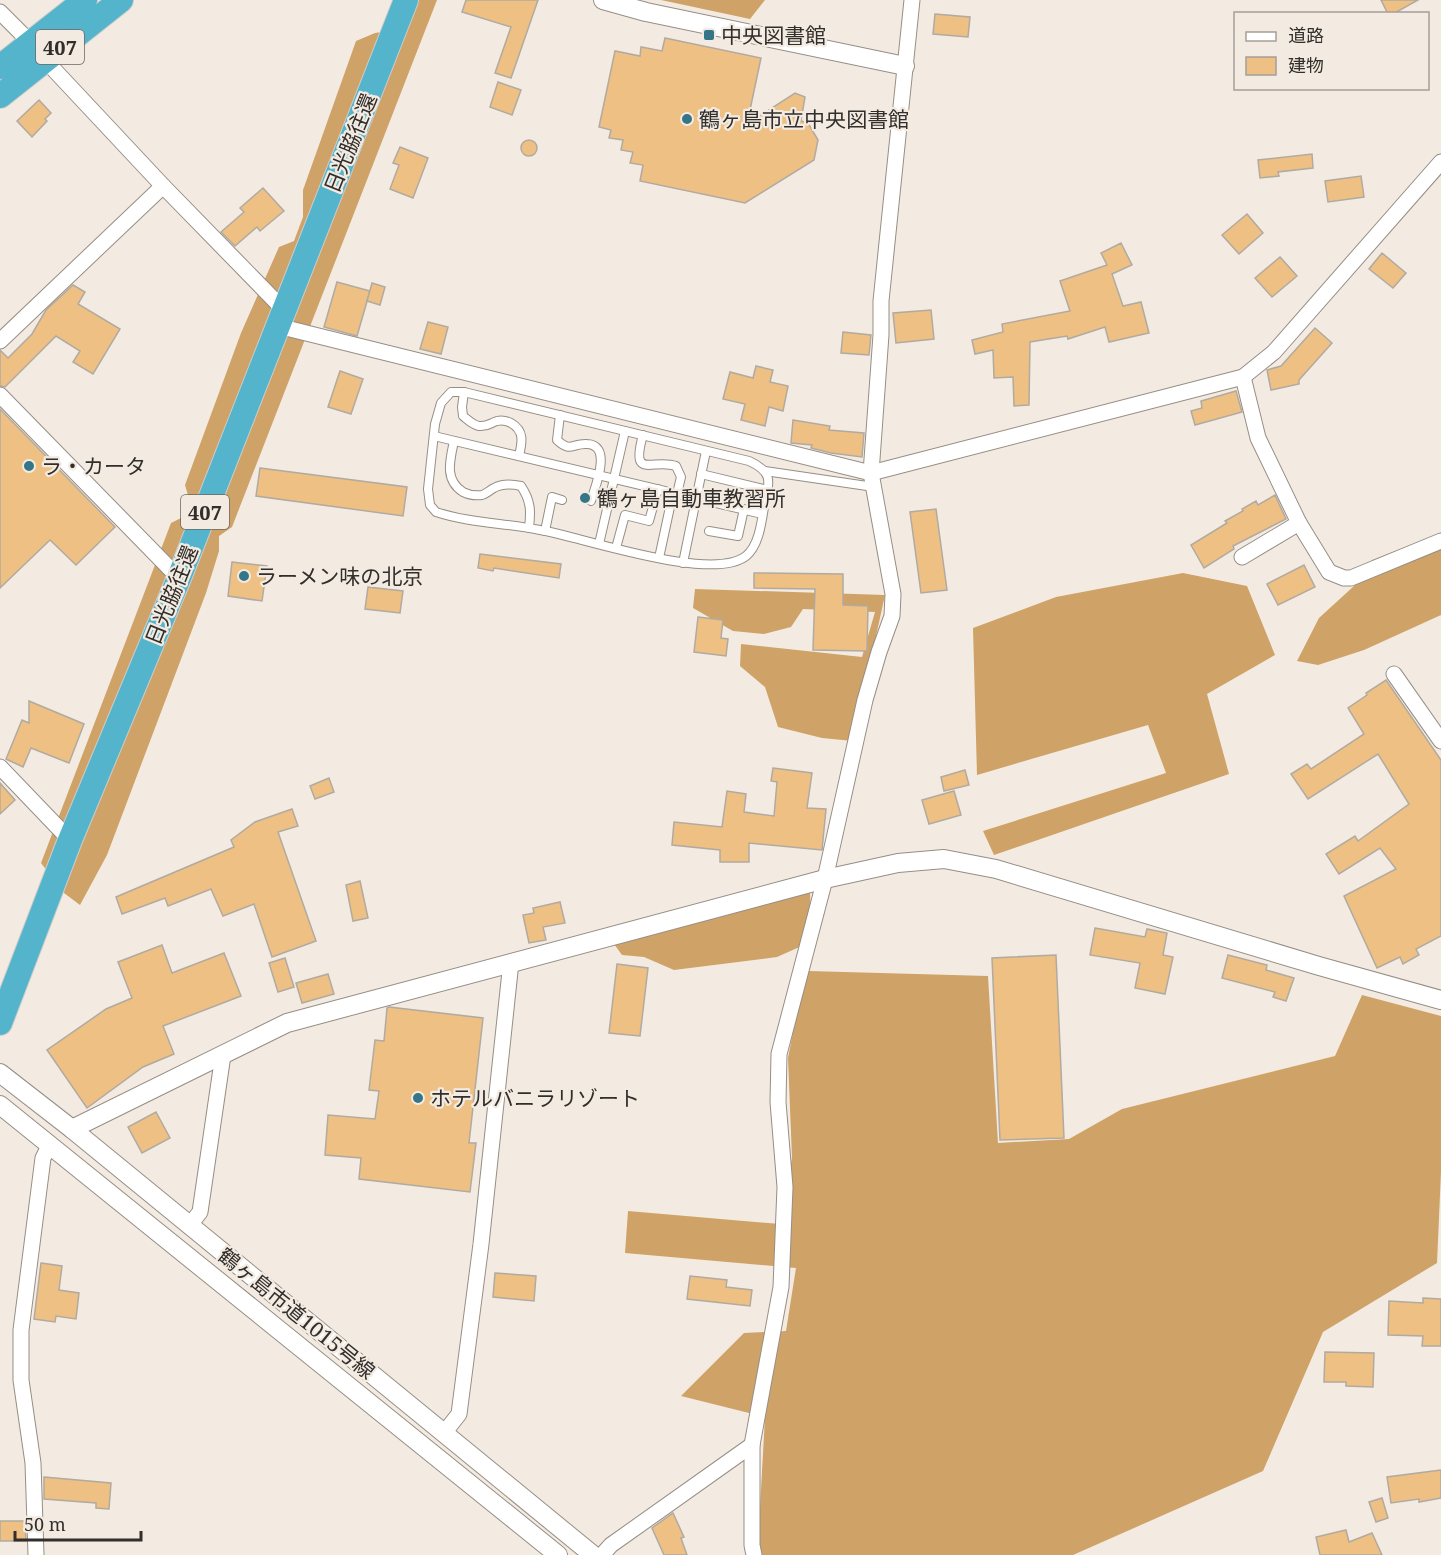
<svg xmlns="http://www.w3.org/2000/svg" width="1441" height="1555" font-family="'Noto Serif','Noto Sans JP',serif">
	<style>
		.forest { fill: #cfa267 }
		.building { fill: #eec083; stroke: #b1aaa0; stroke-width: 1.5 }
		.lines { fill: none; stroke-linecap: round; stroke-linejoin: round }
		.service-casing { stroke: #968e85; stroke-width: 10 }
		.minor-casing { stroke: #968e85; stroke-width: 17 }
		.tertiary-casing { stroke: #968e85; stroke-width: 20 }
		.trunk-casing { stroke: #cecdcc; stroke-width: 26 }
		.service { stroke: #fff; stroke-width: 8 }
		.minor { stroke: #fff; stroke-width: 15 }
		.tertiary { stroke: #fff; stroke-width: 18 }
		.trunk { stroke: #53b4cc; stroke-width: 24 }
		.poi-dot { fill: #347687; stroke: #f3ebe1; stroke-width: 2 }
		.labels { text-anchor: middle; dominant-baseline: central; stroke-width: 4.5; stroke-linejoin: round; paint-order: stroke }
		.shield { fill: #f3ebe1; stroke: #6b6762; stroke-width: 1.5 }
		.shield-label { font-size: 20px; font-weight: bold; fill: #312e2b }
		.poi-label { font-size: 21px; fill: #312e2b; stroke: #f3ebe1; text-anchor: start }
		.street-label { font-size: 21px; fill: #312e2b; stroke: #f3ebe1 }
	</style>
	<rect width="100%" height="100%" fill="#f3ebe1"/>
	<g class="forest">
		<path d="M414 0H437L232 527 219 536V551L206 593 107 855 80 905 64 893 41 863 171 523 193 512 185 485 241 333 279 247 294 241 303 217V190L356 41 375 33 402 29Z"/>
		<path d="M661 0H765L750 19Z"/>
		<path d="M1441 533V615L1364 650 1318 665 1297 661 1319 618 1354 586 1372 560Z"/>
		<path d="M1183 573 1247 586 1275 655 1207 694 1229 774 994 855 983 831 1166 773 1148 725 977 775 973 628 1056 597Z"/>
		<path d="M695 589 885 595 853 741 822 738 778 727 765 687 740 666 741 644 862 657 875 612 803 609 791 627 764 634 733 631 693 608Z"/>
		<path d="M810 892 811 921 804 945 777 957 674 970 644 957 622 955 614 944Z"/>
		<path d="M808 971 988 976 998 1143 1069 1139 1122 1109 1335 1056 1362 995 1441 1016V1172L1437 1263 1323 1332 1263 1471 1073 1555H760L758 1544 765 1417 681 1396 744 1333 786 1331 796 1268 625 1253 628 1211 780 1224 792 1158 788 1058 796 1017Z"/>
	</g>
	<g class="building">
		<path d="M466 0H538L511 78 495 73 511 27 462 12Z"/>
		<path d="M1381 0H1418L1393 14H1388Z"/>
		<path d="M935 14 970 17 968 37 933 34Z"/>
		<path d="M665 38 761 58 747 124 795 93 805 97 801 121 808 123 818 140 814 160 745 203 640 181 643 165 630 163 633 152 621 150 623 140 609 138 611 130 599 127 615 51 640 56 641 47 662 51Z"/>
		<path d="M498 82 521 90 512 115 490 107Z"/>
		<path d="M39 100 51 113 45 119 47 121 32 137 17 121Z"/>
		<circle cx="529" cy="148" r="8"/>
		<path d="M400 147 428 158 413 198 390 189 399 165 393 163Z"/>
		<path d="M1312 154 1313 168 1278 172 1279 176 1260 178 1258 160Z"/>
		<path d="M1361 176 1364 197 1328 202 1325 181Z"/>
		<path d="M263 188 284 211 260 231 257 227 235 246 221 232 244 212 240 208Z"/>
		<path d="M1247 214 1263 233 1239 254 1222 235Z"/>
		<path d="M1121 243 1132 265 1112 274 1123 306 1141 302 1149 333 1109 342 1105 327 1068 339 1067 336 1030 342 1029 405 1014 406 1013 377 994 378 993 350 975 354 972 340 1003 332 1002 324 1070 311 1060 281 1107 265 1101 253Z"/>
		<path d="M1382 253 1406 273 1393 288 1369 269Z"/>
		<path d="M1280 257 1297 276 1272 297 1255 278Z"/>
		<path d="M337 282 370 291 357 336 324 327Z"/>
		<path d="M372 283 385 287 380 305 367 301Z"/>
		<path d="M73 285 85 292 78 304 120 329 93 374 73 362 80 351 56 336 5 387 0 386V350L8 358 32 334 46 310Z"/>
		<path d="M931 310 934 339 896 343 893 313Z"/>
		<path d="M428 322 448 327 441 354 420 349Z"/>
		<path d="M1315 328 1332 343 1299 380V384L1271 390 1267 370 1281 366Z"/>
		<path d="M843 332 871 335 869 355 841 353Z"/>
		<path d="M756 366 773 370 770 382 788 386 783 411 769 407 765 426 741 420 745 404 723 399 730 372 753 378Z"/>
		<path d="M340 371 363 379 351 414 328 407Z"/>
		<path d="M1236 391 1242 412 1195 425 1191 411 1202 408 1201 401Z"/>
		<path d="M0 409 115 527 76 565 50 540 0 588Z"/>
		<path d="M793 420 830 426 829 430 864 433 862 457 831 453 811 448 812 445 791 443Z"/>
		<path d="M260 468 407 487 403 516 256 496Z"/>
		<path d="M1275 495 1286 519 1233 546 1234 549 1204 568 1191 545 1227 523 1225 521 1243 511 1242 509 1256 501 1258 505Z"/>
		<path d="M936 509 947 590 921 593 910 512Z"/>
		<path d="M480 554 561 564 559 578 494 568 493 571 478 568Z"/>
		<path d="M232 562 267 566 262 601 228 596Z"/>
		<path d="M1304 565 1315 587 1278 605 1267 584Z"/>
		<path d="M754 573 843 574V605L868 606 867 651 813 650 815 589 754 588Z"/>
		<path d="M368 587 403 591 400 613 365 609Z"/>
		<path d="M698 617 723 620 721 638 728 639 726 656 694 652Z"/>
		<path d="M1386 680 1441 760V936L1416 949 1419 955 1403 964 1400 957 1377 968 1344 896 1396 869 1380 848 1339 874 1326 854 1355 836 1358 841 1409 804 1378 754 1308 799 1291 774 1307 764 1311 769 1364 734 1348 708 1367 695 1366 693Z"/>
		<path d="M29 701 84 724 69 763 31 748 23 767 6 759 22 720 29 723Z"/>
		<path d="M773 768 812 773 807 808 826 809 822 850 749 843V862H720V850L672 845 674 822 722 827 727 791 746 794 744 812 774 816 777 782 771 781Z"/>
		<path d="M965 770 969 785 944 791 941 777Z"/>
		<path d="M329 778 334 792 315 799 310 786Z"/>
		<path d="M0 783 15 800 0 814Z"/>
		<path d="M954 791 961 815 929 824 922 800Z"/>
		<path d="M292 809 298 826 278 832 316 941 272 957 254 904 223 916 211 889 168 906 165 898 122 914 116 897 234 847 231 840 255 822Z"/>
		<path d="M360 881 368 918 353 921 346 885Z"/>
		<path d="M560 902 565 923 543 927 546 940 529 943 523 915 534 913 533 908Z"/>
		<path d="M1095 928 1145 937 1147 929 1167 933 1163 955 1173 957 1165 994 1135 988 1140 963 1090 955Z"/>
		<path d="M162 945 172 973 224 953 241 996 163 1026 174 1054 143 1067 87 1108 47 1050 106 1009 132 998 118 962Z"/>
		<path d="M1056 955 1064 1138 1000 1140 992 958Z"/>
		<path d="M1228 955 1267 965 1266 970 1294 978 1286 1001 1273 997 1275 992 1222 978Z"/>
		<path d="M285 958 294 987 278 992 269 963Z"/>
		<path d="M617 964 648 968 640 1036 609 1033Z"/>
		<path d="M328 974 334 994 302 1003 296 983Z"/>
		<path d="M389 1007 483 1018 469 1143H476L470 1192 359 1179 361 1158 325 1155 328 1115 375 1119 379 1091 369 1090 375 1040 384 1041 387 1008Z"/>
		<path d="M156 1112 170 1138 142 1153 128 1127Z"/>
		<path d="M41 1263 62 1266 59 1290 79 1293 76 1319 56 1316 55 1322 34 1319Z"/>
		<path d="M495 1273 536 1276 534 1301 493 1297Z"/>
		<path d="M690 1276 727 1280 726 1287 752 1290 750 1306 687 1299Z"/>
		<path d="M1423 1298 1441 1299V1346H1422L1423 1336 1388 1335 1389 1301 1423 1303Z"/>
		<path d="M1325 1352 1374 1353 1373 1387 1346 1386V1382H1324Z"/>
		<path d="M1441 1470V1498L1419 1502V1499L1391 1503 1387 1477Z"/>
		<path d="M44 1477 111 1483 109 1509 96 1508V1503L44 1499Z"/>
		<path d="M1382 1498 1388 1518 1376 1522 1369 1502Z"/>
		<path d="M673 1513 684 1537 681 1538 687 1555H664L652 1528Z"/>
		<path d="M0 1521H25L26 1541H0Z"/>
		<path d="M1346 1530 1349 1542 1372 1533 1382 1555H1320L1316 1537Z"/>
	</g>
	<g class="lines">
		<defs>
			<g id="service">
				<path d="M451 392H464L749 461C771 471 771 480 765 501 762 518 760 545 746 556 712 583 582 537 540 530 506 523 469 523 436 512L430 505 428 489 435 424 441 403Z"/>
				<path d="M464 392 462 407 463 416C468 420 473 425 479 426 488 427 490 423 497 421 501 420 507 421 511 423 525 431 522 443 519 456"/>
				<path d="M560 415 557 440C571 453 572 443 587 444 613 445 595 487 591 501"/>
				<path d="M643 435C630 481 653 458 676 466L681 477 677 494"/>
				<path d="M434 436 762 514"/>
				<path d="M454 441C450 460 444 480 463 492 469 495 475 496 482 495 486 494 490 490 494 488 503 483 512 484 521 486 531 501 531 511 529 528"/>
				<path d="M765 471 874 487"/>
				<path d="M701 474 768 490"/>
				<path d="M545 531 552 497 562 500"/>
				<path d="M709 531 738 536 744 509"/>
				<path d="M599 544 625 431"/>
				<path d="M616 548 625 515 649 521 658 489"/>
				<path d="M659 558 673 493"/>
				<path d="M683 563 706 451"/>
			</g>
			<g id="minor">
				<path d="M0 12 30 42"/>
				<path d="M44 59 163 186 284 310"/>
				<path d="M278 326 871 473 1243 377 1274 352 1441 162"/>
				<path d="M0 341 163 186"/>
				<path d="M1243 377 1258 438 1299 523 1329 572 1344 578H1351L1441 541"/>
				<path d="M0 395 179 578"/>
				<path d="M1242 557 1299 523"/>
				<path d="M1394 674 1441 741"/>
				<path d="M0 767 70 840"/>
				<path d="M189 1226 200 1212 223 1055"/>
				<path d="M444 1433 459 1414 481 1244 511 962"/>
				<path d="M36 1555 33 1463 21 1380V1330L43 1158 50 1144"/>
				<path d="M602 1555 611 1545 752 1445"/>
				<path d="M754 1555 752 1545V1445L781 1287 785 1187 778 1102 779 1054 825 879 865 700 879 652 892 616 893 594 871 473 881 335V301L912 0"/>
			</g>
			<g id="tertiary">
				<path d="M603 0 646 12 905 66"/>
				<path d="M0 1073 72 1129 593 1555"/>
				<path d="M0 1105 558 1555"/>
				<path d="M72 1129 287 1023 825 879 898 863 944 859 996 869 1319 966 1441 1000"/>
			</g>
			<g id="trunk">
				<path d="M0 67 85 0"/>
				<path d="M0 96 121 0"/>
				<path d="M0 1023 70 840 179 578 406 0"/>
			</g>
		</defs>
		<use href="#service" class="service-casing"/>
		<use href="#minor" class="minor-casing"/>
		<use href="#tertiary" class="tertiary-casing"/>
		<use href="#trunk" class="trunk-casing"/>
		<use href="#service" class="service"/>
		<use href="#minor" class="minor"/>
		<use href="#tertiary" class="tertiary"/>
		<use href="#trunk" class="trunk"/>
	</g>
	<g class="poi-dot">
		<rect x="703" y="29" width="12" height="12" rx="3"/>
		<circle cx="687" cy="119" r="6"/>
		<circle cx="29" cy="466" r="6"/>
		<circle cx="585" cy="498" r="6"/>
		<circle cx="244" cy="576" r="6"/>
		<circle cx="418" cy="1098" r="6"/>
	</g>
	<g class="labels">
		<g class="shield">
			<rect x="36" y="30" width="48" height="34" rx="4.5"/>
			<rect x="181" y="495" width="48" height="34" rx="4.5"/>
		</g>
		<g class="shield-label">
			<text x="60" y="47">407</text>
			<text x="205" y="512">407</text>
		</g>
		<g class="poi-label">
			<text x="721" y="35">中央図書館</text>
			<text x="699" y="119">鶴ヶ島市立中央図書館</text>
			<text x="41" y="466">ラ・カータ</text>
			<text x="597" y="498">鶴ヶ島自動車教習所</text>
			<text x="256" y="576">ラーメン味の北京</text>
			<text x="430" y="1098">ホテルバニラリゾート</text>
		</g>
		<g class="street-label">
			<text transform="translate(350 143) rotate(-68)">日光脇往還</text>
			<text transform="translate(171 595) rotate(-68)">日光脇往還</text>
			<text transform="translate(297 1313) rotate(39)">鶴ヶ島市道1015号線</text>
		</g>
	</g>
	<rect x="1234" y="12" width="195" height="78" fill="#f3ebe1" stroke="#a59f98" stroke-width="1.5"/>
	<rect x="1246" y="32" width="30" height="9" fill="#ffffff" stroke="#a59f98" stroke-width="1.5"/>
	<text x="1288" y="42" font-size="18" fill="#312e2b">道路</text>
	<rect x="1246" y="57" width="30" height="18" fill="#eec083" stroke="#a59f98" stroke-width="1.5"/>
	<text x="1288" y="72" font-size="18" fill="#312e2b">建物</text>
	<path d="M15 1531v9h126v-9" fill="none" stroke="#312e2b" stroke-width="3"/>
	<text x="24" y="1531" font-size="18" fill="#312e2b" stroke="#f3ebe1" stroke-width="4.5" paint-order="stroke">50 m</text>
</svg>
